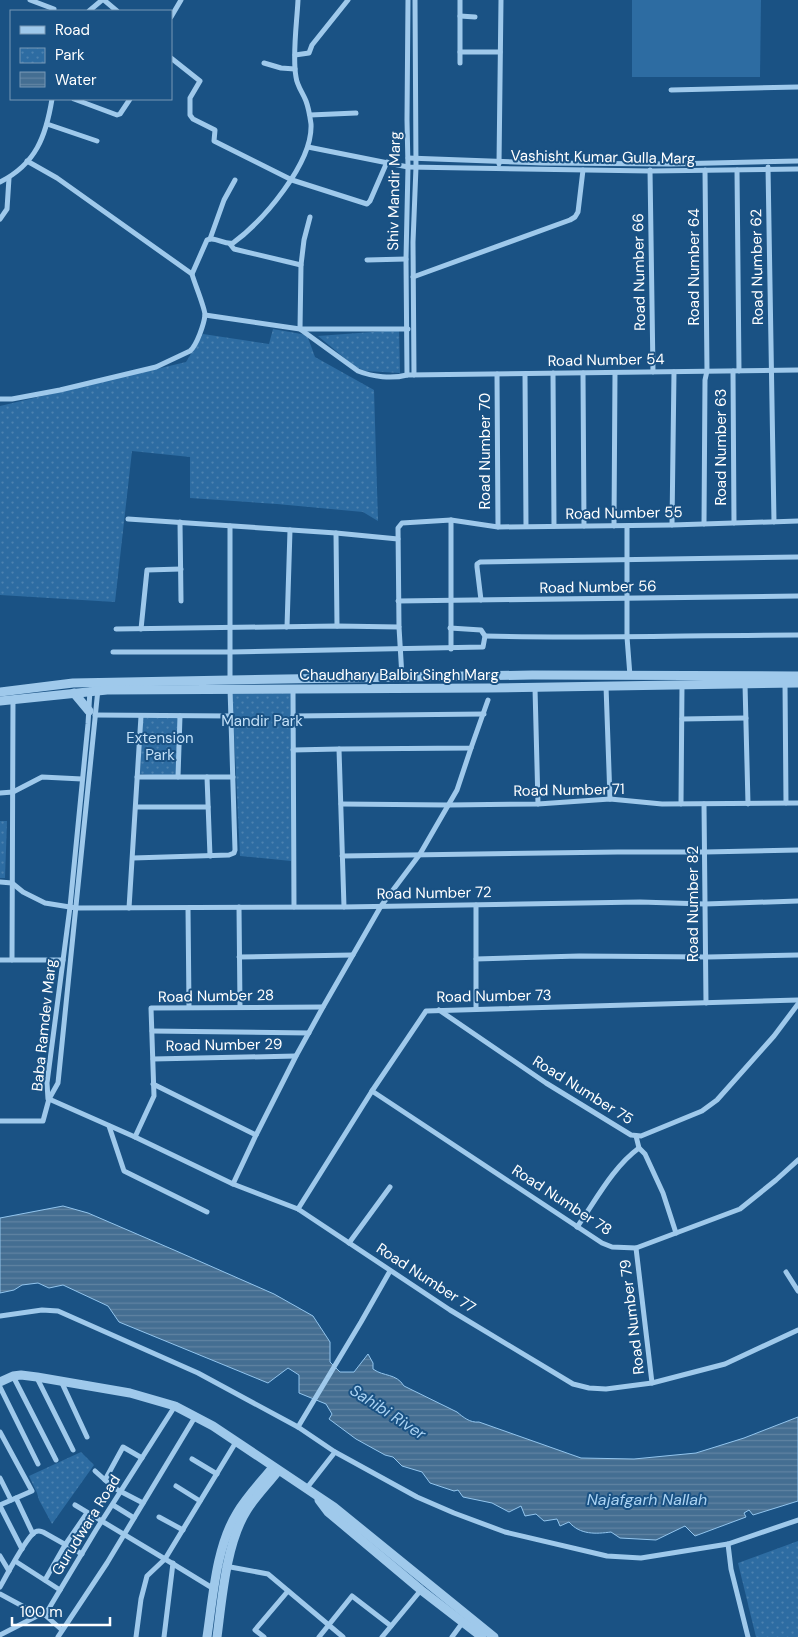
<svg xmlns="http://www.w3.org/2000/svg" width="798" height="1637" font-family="'DM Sans',sans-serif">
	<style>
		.grass { fill: #2d6ca2 }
		.park { fill: url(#park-dots) }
		.water { fill: url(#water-rules); stroke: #92c5ee }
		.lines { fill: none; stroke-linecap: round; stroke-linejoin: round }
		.minor { stroke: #9fc9eb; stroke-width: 5 }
		.tertiary { stroke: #9fc9eb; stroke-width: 9 }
		.labels { text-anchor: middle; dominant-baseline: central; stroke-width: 4; stroke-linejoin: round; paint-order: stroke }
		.street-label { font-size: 15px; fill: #fff; stroke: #1a5284 }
		.park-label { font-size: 15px; fill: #c4e1f8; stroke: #1a5284 }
		.water-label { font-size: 16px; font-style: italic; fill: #abd3f3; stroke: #1a5284 }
	</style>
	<defs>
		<pattern id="park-dots" width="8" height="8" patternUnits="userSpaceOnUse" patternTransform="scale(1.25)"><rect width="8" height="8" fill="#2d6ca2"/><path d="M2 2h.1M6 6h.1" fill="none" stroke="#4c82b0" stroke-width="1.8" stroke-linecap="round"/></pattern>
		<pattern id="water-rules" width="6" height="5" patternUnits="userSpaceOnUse" patternTransform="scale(1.25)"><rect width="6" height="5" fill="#446e92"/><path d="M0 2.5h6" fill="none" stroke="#6084a2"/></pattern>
	</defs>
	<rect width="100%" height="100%" fill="#1a5284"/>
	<path class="grass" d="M632 0H761L760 77H632Z"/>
	<g class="park">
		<path d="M273 329 307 335 315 357 374 390 378 521 363 512 277 504 190 498V457L132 451 115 602 0 595V406L186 362 203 334 269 344Z"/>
		<path d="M399 330 400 373 365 371 354 366 318 336Z"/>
		<path d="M232 691H291V861L240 856Z"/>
		<path d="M180 716 178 777 140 774 143 718Z"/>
		<path d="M0 821H7L5 878H0Z"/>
		<path d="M81 1452 94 1465 52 1524 39 1500 37 1493 29 1476Z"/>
		<path d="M798 1541V1637H756L738 1563Z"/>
	</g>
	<path class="water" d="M63 1206 88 1213 174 1250 274 1294 313 1316 330 1342V1362L340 1372H354L368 1354 373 1363V1369C384 1377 396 1373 404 1386L457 1412C463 1417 470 1423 479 1422L581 1458 634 1459 696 1453 744 1438 798 1417V1501L753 1515 749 1510 744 1513 746 1517 695 1536 685 1526 656 1540 620 1538 611 1532C596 1534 580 1535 569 1522L560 1526 557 1519 544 1521 536 1514 525 1516 521 1506 509 1512 492 1503 463 1497 458 1490 454 1491 430 1483 422 1472 402 1466 393 1457 385 1455 356 1439 329 1419 332 1414 326 1404 299 1393V1375L288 1368 268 1383 119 1322 108 1306 63 1285 49 1288 38 1283 22 1285 14 1290 0 1293V1218Z"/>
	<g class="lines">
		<g class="minor">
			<path d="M30 0 54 9"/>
			<path d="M104 0 117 11"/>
			<path d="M408 0 407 120 408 167 406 259 407 375 798 370"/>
			<path d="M460 0V63"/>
			<path d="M89 11 102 0"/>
			<path d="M460 16 475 17"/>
			<path d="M171 17 181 0"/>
			<path d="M460 52H500"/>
			<path d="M295 55 309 53 312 45 348 0"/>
			<path d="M171 58 200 81 190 98V115L193 119 215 130 214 141 292 180 367 204 370 201 387 162"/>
			<path d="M264 63 281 68 295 69"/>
			<path d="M671 90 798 87"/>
			<path d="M74 99 117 115 120 114 130 99"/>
			<path d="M310 115 356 113"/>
			<path d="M47 124 97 141"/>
			<path d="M308 147 408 167 650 171 798 169"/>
			<path d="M408 158 543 163 671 164 798 161"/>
			<path d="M27 161 57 178 192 274"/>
			<path d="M499 164 501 0"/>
			<path d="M768 167 774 522"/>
			<path d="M650 170 653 372"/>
			<path d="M737 170 739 371"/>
			<path d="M0 182C36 164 46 136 52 99"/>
			<path d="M310 217 304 240 301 265 300 329 358 371C373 377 392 379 407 375"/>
			<path d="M0 219 7 209 9 178"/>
			<path d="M210 239 224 200 235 180"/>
			<path d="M230 244 234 249 301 265"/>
			<path d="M367 260 406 259"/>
			<path d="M413 277 570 220 575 217 578 212 583 170"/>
			<path d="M205 315 300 329H408"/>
			<path d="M733 371 734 523"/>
			<path d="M553 373 554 526"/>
			<path d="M583 373 584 526"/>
			<path d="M497 374 498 527"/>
			<path d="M525 374 526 526"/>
			<path d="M414 375 413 242 416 167 415 0"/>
			<path d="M0 399H12L60 390 156 367 190 351C197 345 204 324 205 315 205 308 194 282 192 274L207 240C215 236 224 245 233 243 263 221 313 163 311 124 310 117 309 109 306 101 303 93 297 86 296 77 292 56 297 22 298 0"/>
			<path d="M128 519 336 533 398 539"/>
			<path d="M451 520 498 527 672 525 798 521"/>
			<path d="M180 522 181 601"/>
			<path d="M704 524 705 380 707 371 705 170"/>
			<path d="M672 525 674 372"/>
			<path d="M230 526V680"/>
			<path d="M614 526 615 373"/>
			<path d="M627 526V637L630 676"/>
			<path d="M336 533 337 626"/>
			<path d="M481 600 477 567V564L480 562 798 557"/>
			<path d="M398 601 798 596"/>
			<path d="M287 627 290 530"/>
			<path d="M116 629 337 626 399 627"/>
			<path d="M141 629 147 570 181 569"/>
			<path d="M485 636C589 639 694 635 798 635"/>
			<path d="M113 652H231L483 647 485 636 481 630 450 628"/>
			<path d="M402 677 399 627 398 528 402 523 451 520V649"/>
			<path d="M785 683 786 803"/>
			<path d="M745 684 748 804"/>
			<path d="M606 686 610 799"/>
			<path d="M535 688 538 804"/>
			<path d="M293 689 294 907"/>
			<path d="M95 715 231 716"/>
			<path d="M293 716 484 714"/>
			<path d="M682 719 746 718"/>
			<path d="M293 750 339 749"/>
			<path d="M137 777H233"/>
			<path d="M178 777 180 716"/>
			<path d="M207 777 210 856"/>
			<path d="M0 793 13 792 42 777 82 779"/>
			<path d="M341 804 448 805 538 804 610 799 662 804 798 803"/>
			<path d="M681 804 682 685"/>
			<path d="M704 804 706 1003"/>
			<path d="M136 807H208"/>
			<path d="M342 856 618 852H705L798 850"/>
			<path d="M133 858 229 855 234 853 235 850 230 688"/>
			<path d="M0 882 12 883 23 892 45 903 76 908 344 907 640 902 705 904 798 901"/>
			<path d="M239 907 240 1007"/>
			<path d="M344 907 339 749 471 748 488 700"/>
			<path d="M129 908 141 716"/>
			<path d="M188 908 189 1007"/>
			<path d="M239 957 353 955"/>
			<path d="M476 959 579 956 708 957 798 955"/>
			<path d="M0 960H63"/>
			<path d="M12 960 13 699"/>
			<path d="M476 1009V905"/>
			<path d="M439 1010 546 1083 631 1135 641 1136 702 1111 717 1100 774 1036 798 1004"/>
			<path d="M152 1031 309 1033"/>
			<path d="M153 1059 296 1056"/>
			<path d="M153 1084 256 1135"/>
			<path d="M372 1091 602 1243 612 1247 636 1248 740 1209 776 1180 798 1160"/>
			<path d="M48 1099 47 1083 70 907 88 724 90 690"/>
			<path d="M49 1099 135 1137 233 1184 298 1209 450 1310 573 1384 589 1388 606 1389 652 1383 725 1364 798 1330"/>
			<path d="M0 1121H43L49 1099 58 1083 98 689"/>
			<path d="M109 1126 124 1171 207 1212"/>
			<path d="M636 1136 639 1148 645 1154 663 1193 676 1233"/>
			<path d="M135 1137 154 1096 151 1008 323 1007"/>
			<path d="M233 1184 256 1135 296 1056 323 1007 381 906 420 854 457 790 471 748"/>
			<path d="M298 1209 372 1091 426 1011 798 1000"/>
			<path d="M577 1227C596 1200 613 1167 639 1148"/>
			<path d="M349 1243 390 1187"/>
			<path d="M636 1248 652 1383"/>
			<path d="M786 1272 798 1291"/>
			<path d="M0 1316 42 1310 58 1311 198 1373 298 1427 335 1452 306 1489"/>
			<path d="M13 1376 56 1460"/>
			<path d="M37 1378 73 1450"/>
			<path d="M61 1381 87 1437"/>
			<path d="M0 1387 38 1464"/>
			<path d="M298 1427 361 1322 390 1271"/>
			<path d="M0 1432 32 1491 0 1505"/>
			<path d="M335 1452 417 1497 454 1513 505 1532 607 1556 641 1558 728 1544 798 1520"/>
			<path d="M192 1459 217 1474"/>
			<path d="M95 1471 114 1488 143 1503"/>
			<path d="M0 1478 11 1500"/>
			<path d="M105 1480 123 1447 142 1458"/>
			<path d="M176 1486 200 1501"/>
			<path d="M16 1498 33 1534"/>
			<path d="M75 1505 165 1559 147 1576 141 1599 136 1637"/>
			<path d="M113 1505 134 1518"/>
			<path d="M0 1506 22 1549"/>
			<path d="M159 1517 183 1530"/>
			<path d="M728 1544 731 1569 748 1637"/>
			<path d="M0 1556 9 1571"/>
			<path d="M15 1561 60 1590"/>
			<path d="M225 1566 268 1574 343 1637"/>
			<path d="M45 1580 65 1545 87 1513"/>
			<path d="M0 1587C6 1577 26 1537 35 1532 39 1530 40 1531 43 1532L82 1554"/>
			<path d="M214 1589 165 1559 236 1442"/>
			<path d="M0 1594 39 1615"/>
			<path d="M45 1615 96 1530 175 1406"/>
			<path d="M45 1615 62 1630"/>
			<path d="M0 1635 39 1615H45"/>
			<path d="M58 1637 107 1563 195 1417"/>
			<path d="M164 1637 173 1563"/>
			<path d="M264 1637 255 1630 288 1591"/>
			<path d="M319 1637 352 1596 391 1626"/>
			<path d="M382 1637 421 1590"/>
			<path d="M452 1637 463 1622"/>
		</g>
		<g class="tertiary">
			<path d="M0 692 73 683 230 680 532 675 798 676"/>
			<path d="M74 693 89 711"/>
			<path d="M0 701 107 690 488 688 798 683"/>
			<path d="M0 1382 13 1376 21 1375 37 1377 130 1393 175 1406 213 1426 334 1507 494 1637"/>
			<path d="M319 1500 328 1512 421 1590 482 1637"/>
			<path d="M207 1637C213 1597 216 1547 237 1513 247 1496 261 1482 273 1467"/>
			<path d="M217 1637C222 1599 226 1543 247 1510 256 1496 268 1484 278 1471"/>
		</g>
	</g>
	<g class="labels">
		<g class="street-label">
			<text transform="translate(603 157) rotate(1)">Vashisht Kumar Gulla Marg</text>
			<text transform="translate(394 191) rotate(-89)">Shiv Mandir Marg</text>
			<text transform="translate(694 267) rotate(-90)">Road Number 64</text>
			<text transform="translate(757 267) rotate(-91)">Road Number 62</text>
			<text transform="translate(639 272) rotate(-91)">Road Number 66</text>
			<text transform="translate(606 360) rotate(-1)">Road Number 54</text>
			<text transform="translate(721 447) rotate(-90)">Road Number 63</text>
			<text transform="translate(485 451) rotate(-90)">Road Number 70</text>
			<text transform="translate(624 513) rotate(-1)">Road Number 55</text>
			<text transform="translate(598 587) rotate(-1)">Road Number 56</text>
			<text x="399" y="675">Chaudhary Balbir Singh Marg</text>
			<text transform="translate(569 790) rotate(-1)">Road Number 71</text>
			<text transform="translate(434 893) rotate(-1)">Road Number 72</text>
			<text transform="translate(693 904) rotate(-90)">Road Number 82</text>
			<text transform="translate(216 996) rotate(-1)">Road Number 28</text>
			<text transform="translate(494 996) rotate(-1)">Road Number 73</text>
			<text transform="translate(44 1025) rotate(-84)">Baba Ramdev Marg</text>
			<text transform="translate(224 1045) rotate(-1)">Road Number 29</text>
			<text transform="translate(583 1090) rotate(32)">Road Number 75</text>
			<text transform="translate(562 1200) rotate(33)">Road Number 78</text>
			<text transform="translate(426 1278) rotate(33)">Road Number 77</text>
			<text transform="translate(632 1317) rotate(-97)">Road Number 79</text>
			<text transform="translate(86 1525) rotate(-58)">Gurudwara Road</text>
		</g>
		<g class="park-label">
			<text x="262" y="721">Mandir Park</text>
			<text x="160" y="738">Extension<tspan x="160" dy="17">Park</tspan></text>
		</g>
		<g class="water-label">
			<text transform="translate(388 1412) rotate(33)">Sahibi River</text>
			<text x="647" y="1499">Najafgarh Nallah</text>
		</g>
	</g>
	<rect x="10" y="10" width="162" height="90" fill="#1a5284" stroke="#7697b5"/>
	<rect x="20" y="26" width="25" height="8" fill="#9fc9eb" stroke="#7697b5"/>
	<text x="55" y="35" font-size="15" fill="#ffffff">Road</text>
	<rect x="20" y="48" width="25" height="15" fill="url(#park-dots)" stroke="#7697b5"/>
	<text x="55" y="60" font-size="15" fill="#ffffff">Park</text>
	<rect x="20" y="72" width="25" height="15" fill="url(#water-rules)" stroke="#7697b5"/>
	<text x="55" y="85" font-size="15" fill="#ffffff">Water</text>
	<path d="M12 1617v8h98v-8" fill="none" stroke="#ffffff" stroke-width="2.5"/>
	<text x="20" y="1617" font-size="15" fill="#ffffff" stroke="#1a5284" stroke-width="4" paint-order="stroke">100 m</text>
</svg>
